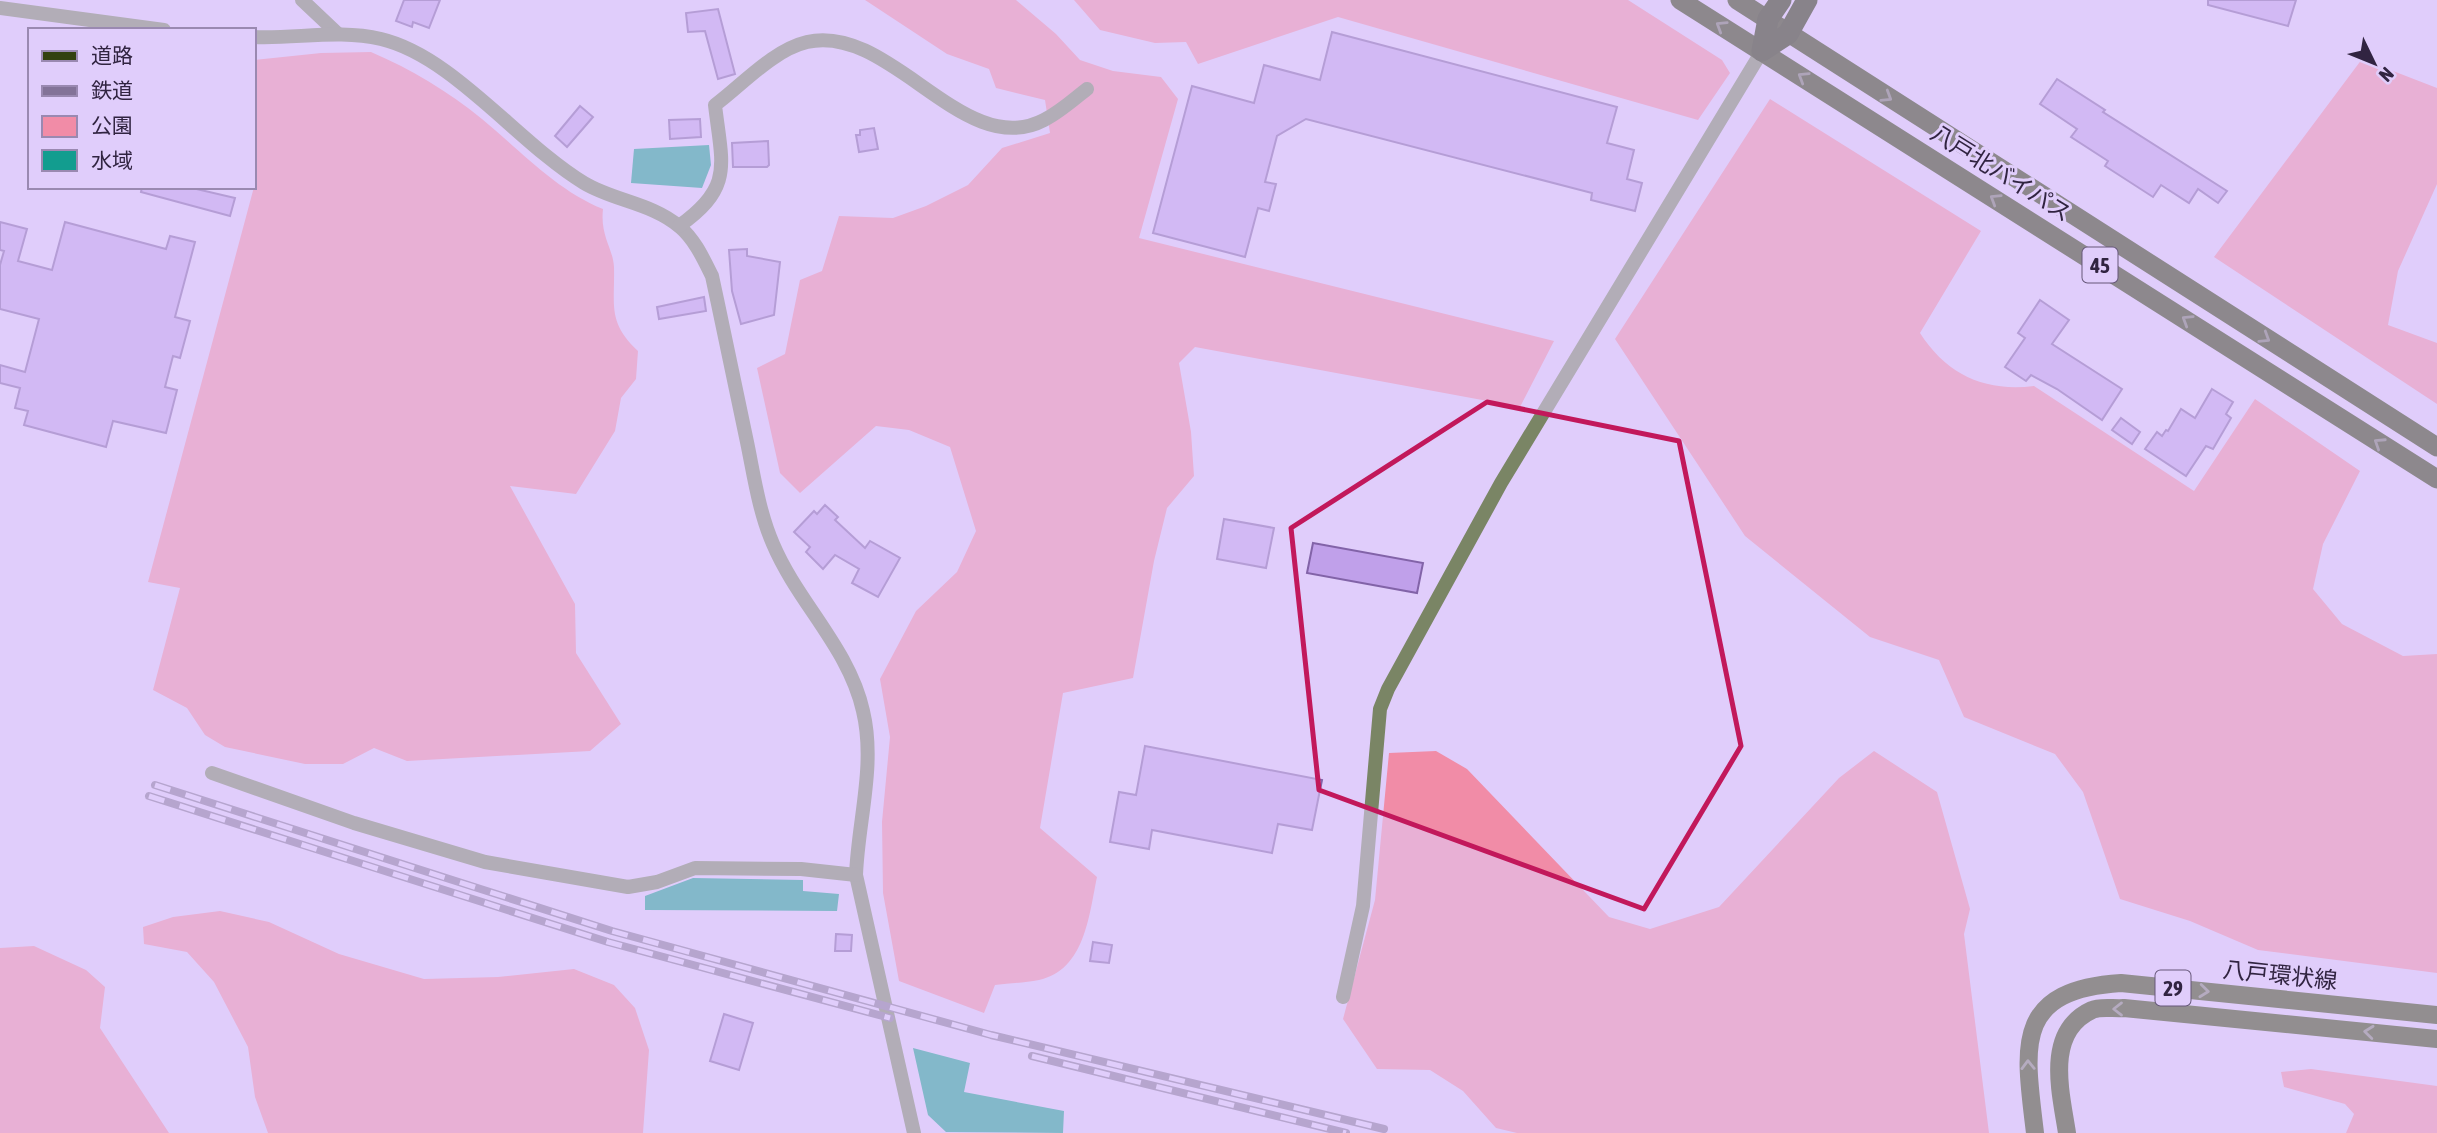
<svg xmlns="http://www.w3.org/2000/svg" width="2437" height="1133" font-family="'Asap Condensed','Noto Sans JP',sans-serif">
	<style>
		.green { fill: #f18ca7 }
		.water { fill: #129d8f }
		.building { fill: #c0a0ea; stroke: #8263a8; stroke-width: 2 }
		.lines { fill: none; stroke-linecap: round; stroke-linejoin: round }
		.minor { stroke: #7a8565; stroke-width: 14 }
		.primary { stroke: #33410f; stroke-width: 18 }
		.trunk { stroke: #283408; stroke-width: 19 }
		.motorway { stroke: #1d2800; stroke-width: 21 }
		.rail-casing { stroke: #837398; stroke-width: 8 }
		.rail { stroke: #e0cdfb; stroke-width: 5; stroke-dasharray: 16; stroke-linecap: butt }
		.oneway { stroke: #727169 }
		.oneway2 { stroke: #818079 }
		.marked { fill: none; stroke: #c2185b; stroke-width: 5; stroke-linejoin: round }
		.labels { text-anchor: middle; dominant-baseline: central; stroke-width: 6; stroke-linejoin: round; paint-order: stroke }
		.shield { fill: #e0cdfb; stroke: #665779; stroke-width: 2 }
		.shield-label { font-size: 21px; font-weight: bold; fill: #312441 }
		.street-label { font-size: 23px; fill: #312441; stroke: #e0cdfb }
	</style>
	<rect width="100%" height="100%" fill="#e0cdfb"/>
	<g class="green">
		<path d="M865 0H1016L1056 34 1080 60 1113 71 1161 77 1178 99 1139 238 1554 341 1520 407 1195 347 1179 363 1191 432 1194 476 1167 508 1154 561 1133 678 1063 693 1040 828 1097 877C1089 915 1085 970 1039 980 1025 983 1010 983 995 985L984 1013 899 981 883 893 882 822 890 737 880 679 916 611 957 572 976 531 950 447 909 430 876 426 800 493 780 473 757 368 785 354 800 280 822 271 839 216 893 218 926 206 968 185 1002 148 1050 133 1045 100 996 88 989 69 947 54Z"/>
		<path d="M1074 0H1628L1722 60 1730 73 1698 120 1338 17 1198 64 1186 42 1155 43 1100 30Z"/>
		<path d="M371 52C411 69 449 92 482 119 521 151 556 190 603 209 600 236 613 248 614 267 615 305 607 322 638 351L636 379 621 398 615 431 576 494 510 486 575 604 576 653 621 724 590 751 407 761 374 748 343 764H305L225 747 205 735 187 708 153 690 180 588 148 582 254 187V60L321 53Z"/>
		<path d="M2362 59 2437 88V184L2398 271 2388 325 2437 343V404L2214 257Z"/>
		<path d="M1770 99 1981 231 1920 333C1947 375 1985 392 2034 386L2194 491 2255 399 2360 471 2323 544 2313 589 2342 624 2403 656 2437 654V973L2258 950 2190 921 2120 899 2083 792 2055 754 1964 717 1939 660 1870 637 1745 536 1615 339Z"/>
		<path d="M1436 751 1467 769 1609 917 1650 929 1719 907 1839 778 1874 751 1937 792 1970 909 1964 934 1989 1133H1517L1496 1128 1463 1091 1430 1070 1377 1069 1343 1019 1375 900 1389 753Z"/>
		<path d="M220 911 269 922 339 954 424 979 498 977 574 969 614 985 635 1008 649 1050 643 1133H268L255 1097 248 1047 214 982 187 952 144 944 143 927 173 917Z"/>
		<path d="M34 946 86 970 105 987 100 1028 169 1133H0V948Z"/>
		<path d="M2311 1069 2437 1086V1133H2346L2354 1114 2345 1104 2284 1087 2281 1072Z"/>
	</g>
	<g class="water">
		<path d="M709 145 711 165 702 188 631 183 634 149Z"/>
		<path d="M693 878 803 880V891L839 894 837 911 645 910V896Z"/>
		<path d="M913 1048 970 1063 964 1092 1064 1111 1063 1133 946 1132 928 1115Z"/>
	</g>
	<g class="building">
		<path d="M404 0H440L429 28 413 22 412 27 396 21Z"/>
		<path d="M2208 0H2296L2288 26 2208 5Z"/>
		<path d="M718 9 735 74 718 79 705 31 688 32 686 13Z"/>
		<path d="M1332 32 1617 107 1607 143 1634 150 1627 179 1642 183 1635 211 1591 200 1592 193 1306 119 1277 136 1265 182 1276 184 1269 211 1258 208 1245 257 1153 233 1192 86 1254 103 1264 65 1320 80Z"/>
		<path d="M2057 79 2105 110 2103 112 2227 191 2218 203 2198 189 2189 203 2161 185 2153 197 2105 166 2108 161 2071 137 2077 129 2040 104Z"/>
		<path d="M580 106 593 117 567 147 555 136Z"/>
		<path d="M700 119 701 137 670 139 669 120Z"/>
		<path d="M874 128 878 149 859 152 856 135H860V130Z"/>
		<path d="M768 141 769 165 767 167H733L732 143Z"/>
		<path d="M142 187H188L235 198 230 216 141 192Z"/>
		<path d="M0 222 27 229 18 261 52 270 65 222 166 249 170 236 195 242 175 317 190 321 180 358 173 356 165 387 177 390 166 433 113 421 106 447 24 425 28 411 15 408 20 388 0 383V365L25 372 39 319 0 309V265L4 251 0 250Z"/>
		<path d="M747 249V256L780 262 774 315 741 324 732 291 729 250Z"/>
		<path d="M704 297 706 311 659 319 657 307Z"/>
		<path d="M2040 300 2069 320 2052 344 2122 389 2102 420 2057 389 2031 375 2026 381 2005 367 2025 338 2018 333Z"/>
		<path d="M2212 389 2233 402 2226 414 2231 418 2213 449 2206 446 2186 476 2145 449 2157 432 2162 436 2166 430 2168 431 2181 409 2195 418Z"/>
		<path d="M2121 418 2140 432 2132 444 2112 430Z"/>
		<path d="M825 505 838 517 835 520 865 548 870 541 900 558 878 597 852 583 859 569 835 555 823 569 806 552 810 547 794 532 814 511 817 514Z"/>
		<path d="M1224 519 1274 528 1266 568 1217 559Z"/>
		<path d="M1313 543 1423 563 1417 593 1307 573Z"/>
		<path d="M1145 746 1322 780 1312 830 1278 824 1272 853 1152 830 1149 849 1110 842 1119 792 1136 795Z"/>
		<path d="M836 934 852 935 851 951H835Z"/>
		<path d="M1093 942 1112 945 1109 963 1090 961Z"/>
		<path d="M724 1014 753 1023 739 1070 710 1061Z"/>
	</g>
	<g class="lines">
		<g class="minor">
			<path d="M302 0 337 33"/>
			<path d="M0 8 164 30"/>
			<path d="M254 37C296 39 339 29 381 39 453 56 518 143 584 183 614 201 652 203 680 227 695 240 703 258 712 276 724 331 735 386 747 442 754 476 759 512 773 544 798 603 849 648 863 711 876 765 858 821 856 875L914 1133"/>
			<path d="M679 226C734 187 722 165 715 105 742 85 773 50 807 42 891 23 964 162 1044 120 1060 112 1074 99 1087 89"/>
			<path d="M212 773 354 823 485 862 628 887 657 882 695 868 801 869 856 875"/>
			<path d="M1343 997 1363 906 1380 709 1388 689 1501 483 1762 51"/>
		</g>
		<g class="primary">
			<path d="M2035 1133C2025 1048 2012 990 2121 983L2437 1015"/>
			<path d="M2067 1133C2061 1093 2044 1032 2092 1010 2100 1006 2115 1009 2124 1008L2437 1039"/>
		</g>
		<g class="trunk">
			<path d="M1680 0 2437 479"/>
			<path d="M1737 0 2437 447"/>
		</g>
		<path class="motorway" d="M1781 0 1768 19 1762 51 1788 34 1807 0"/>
		<defs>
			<g id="rail">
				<path d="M155 785 612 931 991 1035 1384 1129"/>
				<path d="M149 796 608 942 890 1018"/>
				<path d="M1032 1056 1346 1133"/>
			</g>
		</defs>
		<use href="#rail" class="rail-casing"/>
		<use href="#rail" class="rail"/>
	</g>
	<defs><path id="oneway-chevron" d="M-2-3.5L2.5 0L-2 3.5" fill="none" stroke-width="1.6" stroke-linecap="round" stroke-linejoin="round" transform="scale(1.75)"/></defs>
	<g class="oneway">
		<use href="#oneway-chevron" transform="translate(1721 26) rotate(-148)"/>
		<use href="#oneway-chevron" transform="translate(1803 77) rotate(-148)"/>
		<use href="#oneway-chevron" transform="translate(1887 97) rotate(32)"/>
		<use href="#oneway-chevron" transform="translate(1995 199) rotate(-148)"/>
		<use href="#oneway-chevron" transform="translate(2187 320) rotate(-148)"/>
		<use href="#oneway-chevron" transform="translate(2265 338) rotate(32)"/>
		<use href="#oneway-chevron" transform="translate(2379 443) rotate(-147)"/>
	</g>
	<g class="oneway2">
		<use href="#oneway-chevron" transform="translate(2204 991) rotate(6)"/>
		<use href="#oneway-chevron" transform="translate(2118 1009) rotate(-180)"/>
		<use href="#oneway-chevron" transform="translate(2369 1032) rotate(-174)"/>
		<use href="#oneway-chevron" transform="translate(2028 1065) rotate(-91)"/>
	</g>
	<path d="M0 0H2437V1133H0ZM1487 402 1679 441 1741 746 1644 909 1319 790 1291 528Z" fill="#e0cdfb" fill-opacity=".55" fill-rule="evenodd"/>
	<path class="marked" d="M1487 402 1679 441 1741 746 1644 909 1319 790 1291 528Z"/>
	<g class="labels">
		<g class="shield">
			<rect x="2082.5" y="247.5" width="35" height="35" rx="5"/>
			<rect x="2155.5" y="970.5" width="35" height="35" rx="5"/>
		</g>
		<g class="shield-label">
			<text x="2100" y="265">45</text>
			<text x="2173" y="988">29</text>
		</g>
		<g class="street-label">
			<text transform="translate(2001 173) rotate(32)">八戸北バイパス</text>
			<text transform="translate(2280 975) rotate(6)">八戸環状線</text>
		</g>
	</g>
	<rect x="28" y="28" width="228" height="161" fill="#e0cdfb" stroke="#9a89b1" stroke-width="2"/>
	<rect x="42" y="51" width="35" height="10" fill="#33410f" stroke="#9a89b1" stroke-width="2"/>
	<text x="91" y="63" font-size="21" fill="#312441">道路</text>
	<rect x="42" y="86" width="35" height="10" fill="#837398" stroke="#9a89b1" stroke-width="2"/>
	<text x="91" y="98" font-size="21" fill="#312441">鉄道</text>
	<rect x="42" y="116" width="35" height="21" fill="#f18ca7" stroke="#9a89b1" stroke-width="2"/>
	<text x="91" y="133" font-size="21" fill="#312441">公園</text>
	<rect x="42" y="150" width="35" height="21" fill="#129d8f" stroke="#9a89b1" stroke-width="2"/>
	<text x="91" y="168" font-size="21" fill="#312441">水域</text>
	<g transform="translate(2374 63) rotate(133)" stroke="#e0cdfb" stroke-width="5" paint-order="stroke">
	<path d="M0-5L12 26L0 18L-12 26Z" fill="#312441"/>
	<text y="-10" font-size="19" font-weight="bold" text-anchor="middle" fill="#312441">N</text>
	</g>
</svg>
